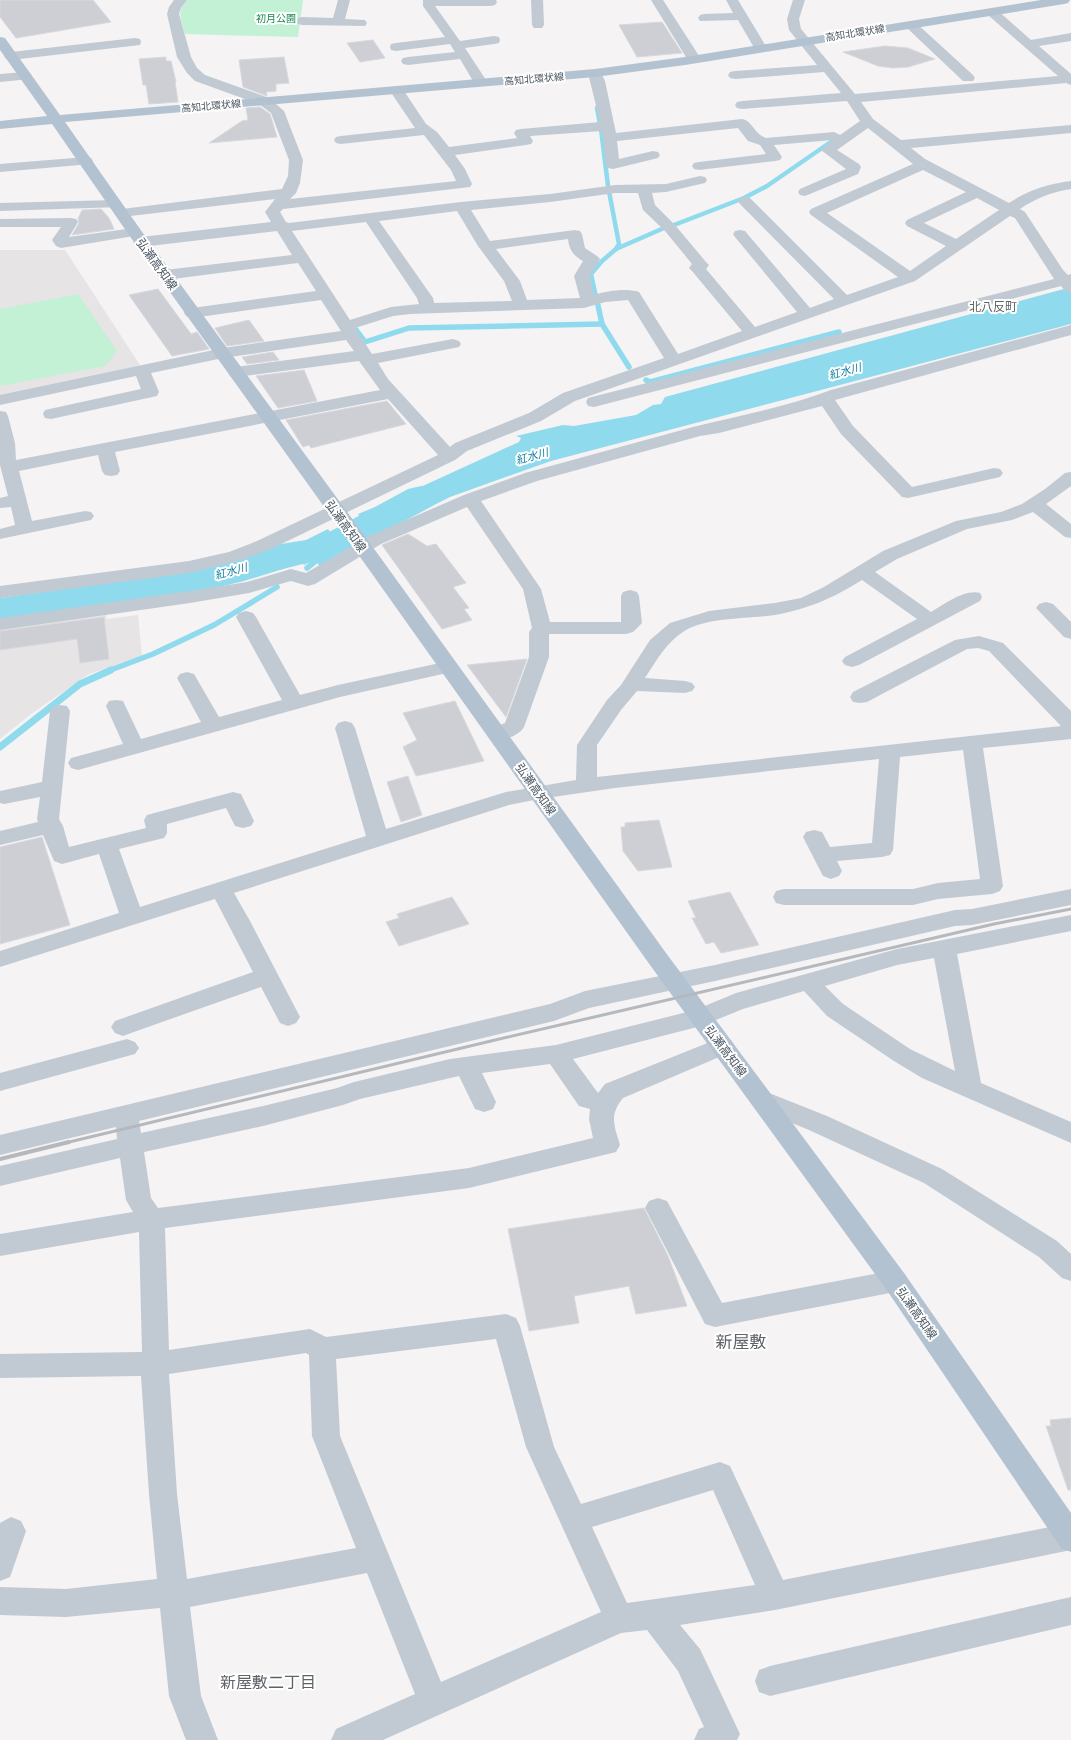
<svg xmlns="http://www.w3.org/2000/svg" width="1071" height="1740" font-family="Mulish,'Noto Sans JP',sans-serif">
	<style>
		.education { fill: #e6e4e5 }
		.green { fill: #c3f1d5 }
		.water { fill: #90daee }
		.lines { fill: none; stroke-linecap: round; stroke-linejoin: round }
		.stream-far2 { stroke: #90daee; stroke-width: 4.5 }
		.stream-far1 { stroke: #90daee; stroke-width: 5.5 }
		.stream { stroke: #90daee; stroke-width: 7 }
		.river { fill: #90daee; fill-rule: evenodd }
		.building { fill: #cdcfd5; stroke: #d7d9de }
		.minor { fill: #c1cad2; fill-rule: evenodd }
		.major { fill: #b3c2d1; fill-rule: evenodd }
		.rail-far1 { stroke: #b5b8bd; stroke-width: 3 }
		.rail { stroke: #b5b8bd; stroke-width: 4 }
		.labels { text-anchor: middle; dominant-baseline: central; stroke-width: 4; stroke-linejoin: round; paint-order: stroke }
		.far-park-label { font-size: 10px; fill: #17864f; stroke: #fff }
		.far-street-label { font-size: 10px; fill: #4a5661; stroke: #fff }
		.far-water-label { font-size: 11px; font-style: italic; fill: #0c7c9b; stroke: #fff }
		.street-label { font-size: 12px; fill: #4a5661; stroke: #fff }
		.far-quarter-label { font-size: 12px; fill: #5f6368; stroke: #fff }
		.near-neighbourhood-label { font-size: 16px; fill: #5f6368; stroke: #fff }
		.near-quarter-label { font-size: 17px; fill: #5f6368; stroke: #fff }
	</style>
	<rect width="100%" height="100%" fill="#f5f3f3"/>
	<g class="education">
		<path d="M0 250H65L140 365 121 373 0 396Z"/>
		<path d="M106 615 107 619 138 615 142 656 89 674 31 714 0 739V629Z"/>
	</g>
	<g class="green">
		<path d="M187 0H303L298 37 185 34C181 19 176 13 187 0Z"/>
		<path d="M78 294 117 351 105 366 0 386V309Z"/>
	</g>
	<g class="water">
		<path d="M1071 287V324L551 461 450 497 374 535 358 514 390 501 519 442 521 438 516 436 563 425 574 426 636 415 653 405 661 404 665 397Z"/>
		<path d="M328 529 344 553 320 567 315 559 304 565 302 563 244 581 203 591 0 619V598L185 571 281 544 306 540Z"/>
	</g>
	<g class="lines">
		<g class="stream-far2">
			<path d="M597 108 600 124"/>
			<path d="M601 129 608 186 619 244 616 249"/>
			<path d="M674 225 744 198 767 186 838 137"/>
			<path d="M596 297 591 274 602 261 616 249 664 228"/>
		</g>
		<g class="stream-far1">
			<path d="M596 296 602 324 629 367"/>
			<path d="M356 330 365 342 409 328 602 324"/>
			<path d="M646 380 650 382 839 332"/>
			<path d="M307 568 323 555"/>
			<path d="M108 671 153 654 214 625 277 587"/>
		</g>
		<path class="stream" d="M0 747 80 684 111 670"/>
		<path class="river" d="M421 486 434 489 439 497 434 505 346 553 279 570 266 567 260 559 266 551 320 537 408 489Z"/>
	</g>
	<g class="building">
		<path d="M0 0H93L111 22 16 38 0 17Z"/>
		<path d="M662 22 682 53 637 57 619 25Z"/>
		<path d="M373 40 385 58 360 62 347 43Z"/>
		<path d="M885 46 908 48 935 59 908 67 893 68 878 66 843 52Z"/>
		<path d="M166 57V61H171L176 82H175L178 102 149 104 146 85H143L139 59Z"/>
		<path d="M284 57 289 83 276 84V91L266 92 267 96 243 87 239 60Z"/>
		<path d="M260 107 270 114 277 137 209 143 242 121 248 120 246 108Z"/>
		<path d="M101 209 109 218 114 229 72 235 79 223 78 219 82 210Z"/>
		<path d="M158 289 191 334 197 332 209 349 172 356 129 295Z"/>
		<path d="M249 320 264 341 227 346 215 328Z"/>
		<path d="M273 352 279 360 247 364 242 357Z"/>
		<path d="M304 370 317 401 278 408 256 376Z"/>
		<path d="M387 401 406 424 311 448 309 445 303 447 286 420Z"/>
		<path d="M408 534 427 546 436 544 466 583 453 587 469 608 464 609 472 620 442 629 382 545Z"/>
		<path d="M104 617 109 659 80 663 77 639 0 650V631Z"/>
		<path d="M527 659 506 717 467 665Z"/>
		<path d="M455 701 484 761 416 776 403 747 417 740 403 713Z"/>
		<path d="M408 776 422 815 401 822 387 782Z"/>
		<path d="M659 820 672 867 638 871 623 851 621 827H625V823Z"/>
		<path d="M42 837 70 925 0 944V847Z"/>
		<path d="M730 892 759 945 721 953 714 942 706 944 692 918H696L688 901Z"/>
		<path d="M452 897 469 924 399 946 386 922 399 918 397 914Z"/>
		<path d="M644 1208 668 1256 687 1306 636 1314 629 1286 574 1296 579 1323 529 1331 508 1229Z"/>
		<path d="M1071 1418V1490H1068L1046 1426H1051L1050 1420Z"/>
	</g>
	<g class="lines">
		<g class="minor">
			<path d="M174 0H187L181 8 179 14 191 57 197 68 205 75 269 98 284 111 303 160 300 183 296 193 290 199 456 181 451 170 424 135 341 144 336 143 334 140 336 137 341 136 415 128 390 91 392 88H402L426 124 437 132 449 147 517 138 514 133 516 130 521 129 600 122 588 73 590 70H600L605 81 616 133 742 119C753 121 753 133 766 138L834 132 840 135 860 121 847 101 742 109 737 108 735 105 737 102 742 101 841 93 824 72 735 79 730 78 728 75 730 72 735 71 817 65 789 30 787 19 793 0H805L799 19 801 29 855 94 1058 76 988 15 986 12 988 9H996L1031 40 1071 33V41L1039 46 1071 74V85L1066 83 861 102 873 119 901 140 1071 125V133L911 148 925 159 1009 203C1028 190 1048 184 1071 181V189C1052 192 1036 198 1020 209L1025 212 1063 270 1068 275 1071 274V293L1065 291 1061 286 594 407 588 406 586 402 588 398 1054 279 1015 218 1010 216 915 281 575 401 541 421 467 451 455 460 271 549 242 560 189 573 0 598V586L189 561 229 552 257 541 438 455 388 399 115 452 120 471 117 475 111 476 105 475 102 471 98 455 19 471 32 521 85 511 91 512 94 516 91 520 0 539V529L15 525 11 507 0 508V498L8 496 0 465V411L6 412 8 416 15 443 16 460 380 390 359 361 236 377 230 376 228 372 230 368 236 367 354 351 346 340 223 358 151 373 159 392 157 396 51 419 45 418 43 414 45 410 141 389 136 376 0 405V395L223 348 341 331 321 300 192 318 186 316 184 313 186 310 192 308 316 291 298 263 165 280 160 278 157 275 160 272 165 270 292 255 277 231 141 247 136 245 133 242 136 239 141 237 271 222 265 212 275 199 122 217 117 216 115 213 117 210 122 209 282 189 288 176 289 160 271 113 259 104 195 81 187 73 177 57 167 14 169 7ZM738 128 748 141 760 145 766 154 699 162 694 163 692 166 694 169 699 170 775 161 780 160 782 157 774 145 833 140 821 150 846 169 800 189 798 192 800 195 805 196 858 174 861 167 859 164 837 150 868 128 913 164 811 209 809 212 811 215 898 277 847 295 750 198 745 197 740 198 738 201 740 204 834 299 810 308 745 231 740 230 735 231 733 234 735 237 797 312 755 327 706 269 709 265 706 262 675 225 655 205 652 193 666 192 705 183 707 180 705 177 700 176 666 184 615 185 550 194 461 202 289 223 286 222 280 212 283 209 470 187 472 184 465 169 455 155 526 145 531 144 533 141 530 136 602 131 606 165 608 168 613 169 658 158 660 155 658 152 653 151 619 159 617 141ZM923 170 966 192 907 220 905 223 907 226 946 246 910 271 827 213ZM615 193H638L643 210 665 231 692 264 689 268 692 271 742 331 678 354 639 292C625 288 607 291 594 295L590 276 600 259 597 256 585 248 582 234 580 231 575 230 490 241 471 210 550 202ZM977 198 999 210 956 239 924 223ZM457 211 478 246 504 281 512 301 434 303 433 298 379 221ZM366 222 417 298 419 304 391 307 350 320 292 231ZM568 239C569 250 574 256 583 261L574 276 580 298 527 300 520 281 496 249ZM628 300 664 358 563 393 529 413 455 443 450 447 388 379 378 363 459 347 461 344 459 341 453 339 372 354 355 328 393 316 410 314 584 308 605 302Z"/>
			<path d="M338 0H350L345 19 365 20 367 23 365 26 302 25 298 24 296 21 298 18 302 17 333 18Z"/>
			<path d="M423 0H496L497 2 495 5 491 6H435L460 41 494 36 499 37 500 40 499 43 494 44 465 48 488 83 486 86H476L460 59 408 65 403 64 401 61 403 58 408 57 455 52 450 44 396 51 391 50 390 47 391 44 396 43 445 37 423 6Z"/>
			<path d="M531 0H543L544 25 542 28H534L532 25Z"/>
			<path d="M651 0H663L701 59 699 62H689Z"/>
			<path d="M726 0H738L767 48 766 51H756L738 20 700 21 698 18 700 15 704 14 733 13Z"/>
			<path d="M911 21 915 22 973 75 975 78 973 81H963L907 28 905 25 907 22Z"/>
			<path d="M135 38 140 39 141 42 140 45 11 60 6 59 4 56 6 53 11 52Z"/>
			<path d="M25 72 30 73 32 76 30 79 0 82V74Z"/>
			<path d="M86 157 91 158 93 161 91 164 0 172V164Z"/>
			<path d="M115 200 120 201 122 204 120 207 0 211V203Z"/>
			<path d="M71 218 76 219 78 222 69 237 134 228 139 229 141 232 139 235 134 236 61 248 56 246 52 240 61 227H0V219Z"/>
			<path d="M1071 325V335L835 400 853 426 912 487 994 468 1000 469 1003 473 1000 477 908 498 902 497 841 434 822 406 719 433 700 436 537 481 481 501 541 589 550 622H621V596L623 592 630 590 637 592 639 596 642 623 633 632 626 634H549V657L524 727C518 737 501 742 490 739L487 734 490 729 505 723 529 657V632L532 628 523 589 467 507 381 544 315 584 308 586 291 581 249 593 190 603 0 630V618L190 591 247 582 291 569 306 573 369 536 464 495 525 473 693 427C739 416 786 407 831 390Z"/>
			<path d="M1071 472V486L1046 504 1071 524V538L1065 537 1033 512 1012 520 967 529 897 559 875 572 931 612C945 604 964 589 980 593L982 597 980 601 859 665 852 667 845 665 842 661 845 657 917 619 862 580C831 599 811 608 775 615 748 619 709 617 686 630 667 641 656 661 645 678L685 681 692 683 695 687 692 691 685 693 637 691 621 710 597 745V777L1061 726 989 651 978 648 967 649 867 702 860 703 853 702 850 697 853 692 955 640 979 636 1003 643 1071 711V739L983 748 1003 886 1000 891 992 894 938 899 913 905H784L776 903 773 897 776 891 784 889H913L938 883 980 879 963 750 900 757 893 850 890 855 882 857 837 861 842 871 839 876 831 879 823 876 803 837 806 832 814 830 822 832 830 847 872 843 879 759 615 788 539 799 509 805 234 893 250 921 300 1017 296 1023 288 1026 280 1023 261 987 131 1033 123 1036 115 1033 111 1027 115 1021 253 972 215 899 0 967V951L119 913 99 854 62 864 54 861 43 835 0 845V831L38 822 37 819 40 797 4 804 0 803V791L42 782 50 711 53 706 60 705 67 706 70 711 59 819 63 826 69 847 146 828 144 820 147 815 233 792 241 794 254 821 251 826 243 828 235 826 226 808 167 824V833L164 838 119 849 140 907 366 836 335 728 338 723 345 721 352 723 355 728 386 829 506 792 576 780 577 745 607 700 621 685 650 640 670 623 709 611 775 603 801 598 824 587 883 551 956 521 1001 512 1022 504 1045 489 1065 473Z"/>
			<path d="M1046 602 1053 604 1071 622V639L1064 637 1036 608 1039 604Z"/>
			<path d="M246 611 253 613 256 617 300 695 338 685 449 661 456 663 459 667 456 671 340 697 78 770 71 768 68 763 71 758 123 744 106 706 109 701 116 700 123 701 141 739 201 722 177 678 180 674 187 672 194 674 219 717 282 700 236 617 239 613Z"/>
			<path d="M1071 889V905L972 925 955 926 715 981 589 1008 554 1021 139 1121 141 1133 263 1106 337 1088 354 1082 450 1059 556 1045 695 1010 736 993 897 949 1071 915V931L957 954 981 1083 1071 1122V1143L922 1078 894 1061 827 1016 804 991 743 1009 701 1026 573 1059 598 1093 605 1084 715 1040 723 1037 731 1040 735 1046 731 1052 623 1098C609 1115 614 1125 620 1145L616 1152 469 1188 165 1228 169 1350 310 1329 326 1337 506 1314 516 1318 520 1326 554 1447 581 1504 720 1462 730 1466 783 1580 1070 1523 1071 1550 775 1610 680 1625 700 1649 740 1734 737 1740H694L699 1729 704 1727 678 1671 647 1630 621 1633 383 1740H331L336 1729 415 1694 367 1573 190 1607 201 1696 218 1740H186L169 1696 160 1608 66 1617 0 1615V1587L66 1589 157 1579 149 1494 141 1376 0 1378V1354L142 1352 139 1232 0 1256V1234L133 1212 126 1200 120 1158 0 1186V1166L117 1139 116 1127 0 1155V1135L550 1004 585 991 715 965 955 910 972 909ZM934 958 955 1071 910 1049 843 1004 825 986 897 965ZM550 1064 579 1106 590 1109 589 1119 593 1138 469 1168 158 1208 151 1198 144 1152 263 1126 343 1105 360 1099 459 1076 475 1109 484 1112 493 1109 496 1102 482 1073ZM496 1339 526 1447 601 1612 441 1682 340 1436 336 1359ZM306 1353 309 1355 312 1436 356 1548 187 1579 177 1494 169 1374ZM713 1490 755 1585 627 1603 592 1527Z"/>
			<path d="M127 1039 135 1042 139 1048 135 1054 0 1091V1073Z"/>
			<path d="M764 1091 827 1116 942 1169 1057 1241 1071 1254V1281L1062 1278 1039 1257 924 1183 809 1130 755 1108 752 1101 755 1094Z"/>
			<path d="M658 1198 667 1201 722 1303 895 1270 904 1273 908 1281 904 1289 895 1292 715 1327 705 1324 645 1208 649 1201Z"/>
			<path d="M11 1517 21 1521 26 1531 10 1577 0 1581V1523Z"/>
			<path d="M1071 1597V1625L770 1696 759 1692 755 1681 759 1670 770 1666Z"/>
		</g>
		<path class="major" d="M1041 0H1070L1068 3 1064 4 685 65 595 77 65 122 140 229 367 539 666 953 904 1273 1071 1513V1552L1061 1548 886 1289 650 965 353 547 129 235 52 124 0 129V121L47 116 0 50V37L5 38 60 115 595 69 685 57Z"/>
		<path class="rail-far1" d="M65 1143 491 1041 994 924 1071 909"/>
		<path class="rail" d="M0 1159 69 1142"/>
	</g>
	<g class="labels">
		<g class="far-park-label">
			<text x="276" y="18">初月公園</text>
		</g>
		<g class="far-street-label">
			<text transform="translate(855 33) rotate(-9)">高知北環状線</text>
			<text transform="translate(534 79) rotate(-5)">高知北環状線</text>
			<text transform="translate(211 106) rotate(-5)">高知北環状線</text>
		</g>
		<g class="far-water-label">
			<text transform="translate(845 371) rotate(-15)">紅水川</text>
			<text transform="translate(532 456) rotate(-15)">紅水川</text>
			<text transform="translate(231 571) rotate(-15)">紅水川</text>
		</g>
		<g class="street-label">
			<text transform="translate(157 264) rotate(54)">弘瀬高知線</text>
			<text transform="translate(346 526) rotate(54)">弘瀬高知線</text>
			<text transform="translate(536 789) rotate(55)">弘瀬高知線</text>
			<text transform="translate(726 1051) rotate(53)">弘瀬高知線</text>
			<text transform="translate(917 1313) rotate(55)">弘瀬高知線</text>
		</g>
		<g class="far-quarter-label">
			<text x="993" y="306">北八反町</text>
		</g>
		<g class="near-neighbourhood-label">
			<text x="268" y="1682">新屋敷二丁目</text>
		</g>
		<g class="near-quarter-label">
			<text x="741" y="1341">新屋敷</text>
		</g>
	</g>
</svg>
